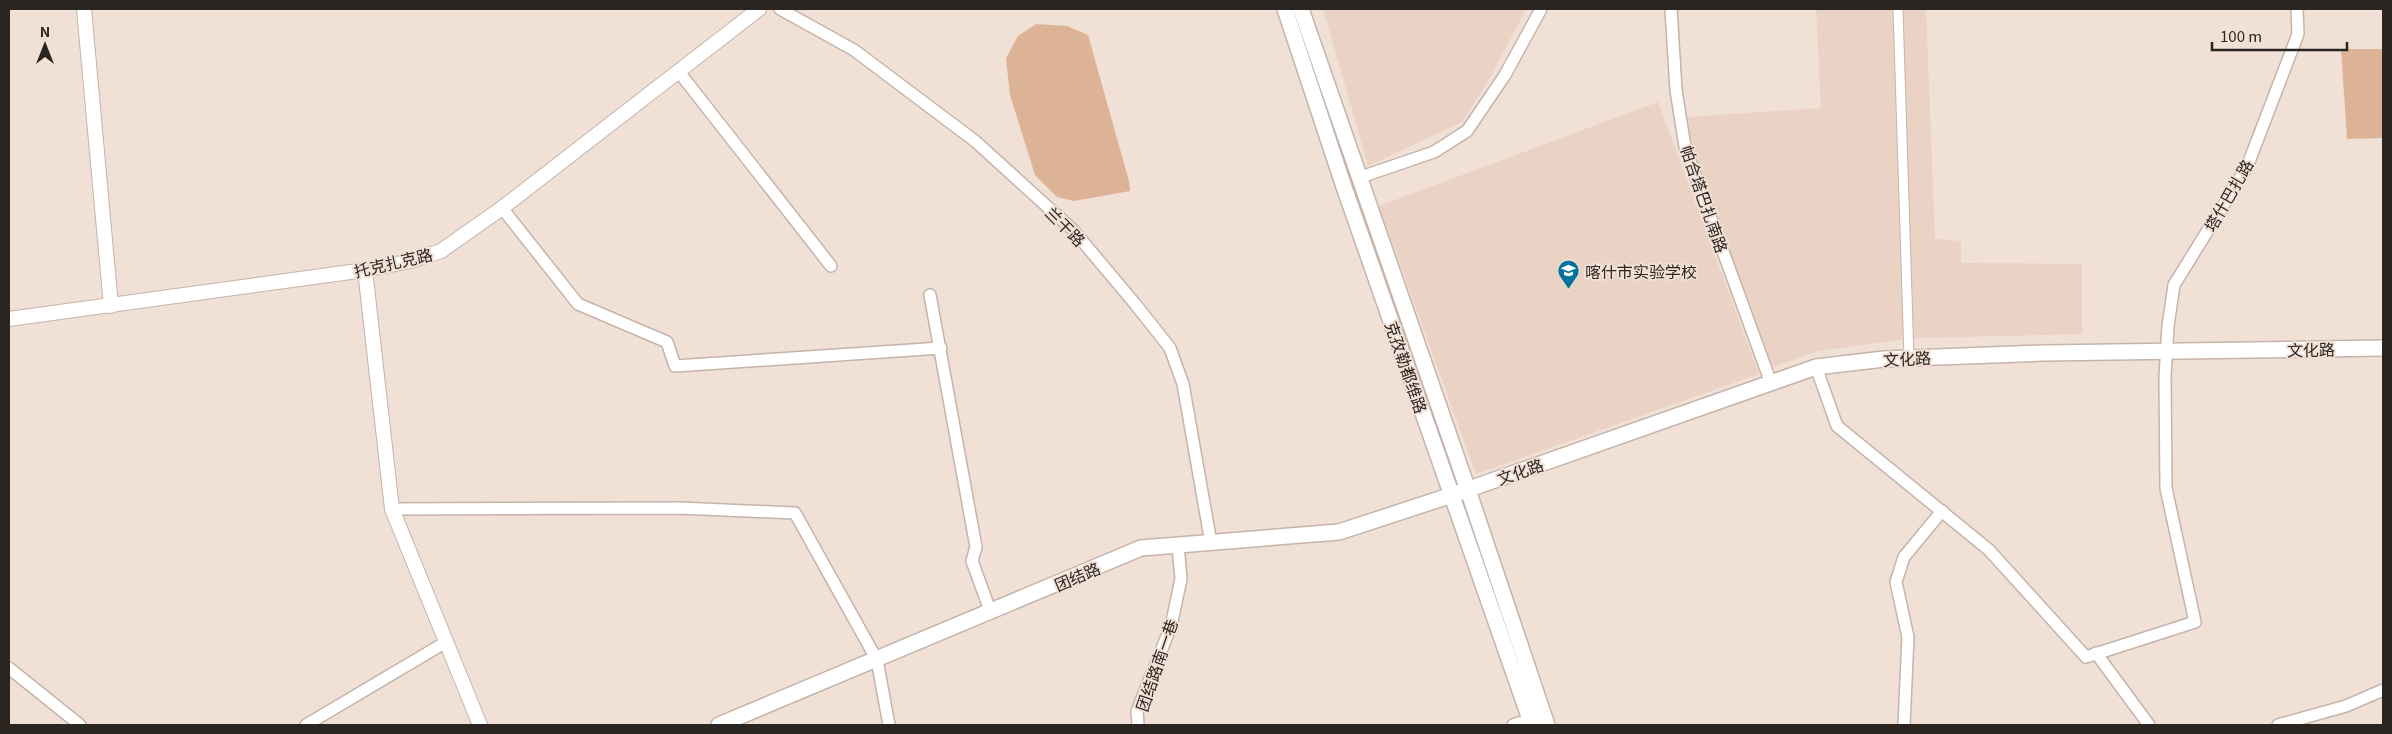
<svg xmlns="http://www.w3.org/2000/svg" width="2392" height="734" font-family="Georgia,'Noto Sans SC',serif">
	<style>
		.built { fill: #ead2c4 }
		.green { fill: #ddb398 }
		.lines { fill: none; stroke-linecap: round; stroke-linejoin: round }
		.pedestrian-casing { stroke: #c5b4aa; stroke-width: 11 }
		.minor-casing { stroke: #c5b4aa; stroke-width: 14 }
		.tertiary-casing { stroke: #c5b4aa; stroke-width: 16 }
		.secondary-casing { stroke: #c5b4aa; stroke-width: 18 }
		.pedestrian { stroke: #fff; stroke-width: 9 }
		.minor { stroke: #fff; stroke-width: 11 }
		.tertiary { stroke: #fff; stroke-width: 14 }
		.secondary { stroke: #fff; stroke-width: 15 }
		.labels { text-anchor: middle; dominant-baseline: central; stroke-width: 4; stroke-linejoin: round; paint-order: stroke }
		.street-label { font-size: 16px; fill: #2b2521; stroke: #f1e0d5 }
		.poi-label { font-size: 16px; fill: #2b2521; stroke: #f1e0d5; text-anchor: start }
	</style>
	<rect width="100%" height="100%" fill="#f1e0d5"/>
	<g class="built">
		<path d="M1323 9H1526L1494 71 1462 122 1368 166Z"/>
		<path d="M1816 9H1926L1935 239 1961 241V263L2082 264V334L1915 338 1818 351 1773 367 1699 171 1689 138 1688 117 1821 108Z"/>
		<path d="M1658 102 1759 374 1476 474 1379 206Z"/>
	</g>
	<g class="green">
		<path d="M1036 24 1067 26 1088 35 1129 181 1130 191 1074 201 1057 197 1035 175 1010 95 1006 58 1018 36Z"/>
		<path d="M2341 49H2383V138L2347 139Z"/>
	</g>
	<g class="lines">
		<defs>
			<path id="pedestrian" d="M1898 9 1909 358"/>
			<g id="minor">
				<path d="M780 9 854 50 975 141 1073 230 1136 305 1170 348 1183 384 1211 543"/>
				<path d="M1671 9 1676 90 1685 147 1771 383"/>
				<path d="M679 72 831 266"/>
				<path d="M1358 178 1434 152 1467 131 1505 75 1541 9"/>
				<path d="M502 208 578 304 667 342 675 366 941 348"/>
				<path d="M930 295 976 547 972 561 991 613"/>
				<path d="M1816 367 1837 426 1989 550 2086 657 2195 622 2166 488 2165 377 2168 326 2174 285 2247 167 2298 34 2297 9"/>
				<path d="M392 509 679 508 795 513 877 660 889 725"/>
				<path d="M2096 653 2149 725"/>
				<path d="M9 668 80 725"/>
				<path d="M306 725 446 642"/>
				<path d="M1138 725 1137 711 1171 626 1181 579 1178 545"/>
				<path d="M1513 725 1537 717"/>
				<path d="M1904 725 1908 637 1896 582 1904 557 1942 511"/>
				<path d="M2278 725 2346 706 2383 690"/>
			</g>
			<g id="tertiary">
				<path d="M84 9 111 306"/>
				<path d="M365 270 392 509 480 725"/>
				<path d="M9 319 365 270 411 261 441 251 502 208 759 9"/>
			</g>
			<g id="secondary">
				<path d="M1285 9 1343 184 1532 725"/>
				<path d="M1301 9 1468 490 1547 725"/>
				<path d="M719 725 1141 548 1339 532 1452 495 1816 367 1884 359 2044 353 2383 348"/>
			</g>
		</defs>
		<use href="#pedestrian" class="pedestrian-casing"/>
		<use href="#minor" class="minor-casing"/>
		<use href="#tertiary" class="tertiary-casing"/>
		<use href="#secondary" class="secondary-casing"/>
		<use href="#pedestrian" class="pedestrian"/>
		<use href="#minor" class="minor"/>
		<use href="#tertiary" class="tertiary"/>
		<use href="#secondary" class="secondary"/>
	</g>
	<defs>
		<symbol id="school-pin" viewBox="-11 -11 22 30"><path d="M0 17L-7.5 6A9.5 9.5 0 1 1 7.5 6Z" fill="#03729d" stroke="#f1e0d5"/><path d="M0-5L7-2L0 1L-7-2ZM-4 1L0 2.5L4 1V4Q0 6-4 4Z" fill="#fff"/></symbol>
	</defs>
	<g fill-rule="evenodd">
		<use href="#school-pin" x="1556" y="258" width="25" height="34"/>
	</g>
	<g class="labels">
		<g class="street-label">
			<text transform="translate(2228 195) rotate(-60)">塔什巴扎路</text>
			<text transform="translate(1705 199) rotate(71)">帕合塔巴扎南路</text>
			<text transform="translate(1066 226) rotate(45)">兰干路</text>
			<text transform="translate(393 262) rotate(-13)">托克扎克路</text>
			<text transform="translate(2311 349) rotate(-1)">文化路</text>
			<text transform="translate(1907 358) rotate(-3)">文化路</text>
			<text transform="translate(1407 367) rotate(71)">克孜勒都维路</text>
			<text transform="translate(1520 471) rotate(-19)">文化路</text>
			<text transform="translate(1077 576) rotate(-23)">团结路</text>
			<text transform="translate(1156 665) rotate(-71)">团结路南一巷</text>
		</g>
		<g class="poi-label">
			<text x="1585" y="271">喀什市实验学校</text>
		</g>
	</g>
	<rect width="2392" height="734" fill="none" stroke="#2b2521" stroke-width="20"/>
	<g transform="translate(45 45)" stroke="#f1e0d5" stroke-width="4" paint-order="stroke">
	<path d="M0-4L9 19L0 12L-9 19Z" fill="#2b2521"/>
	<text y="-8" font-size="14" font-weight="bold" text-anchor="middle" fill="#2b2521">N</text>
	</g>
	<path d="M2212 42v8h135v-8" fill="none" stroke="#2b2521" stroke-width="2.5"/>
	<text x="2220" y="42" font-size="15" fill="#2b2521" stroke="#f1e0d5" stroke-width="4" paint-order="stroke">100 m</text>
</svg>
